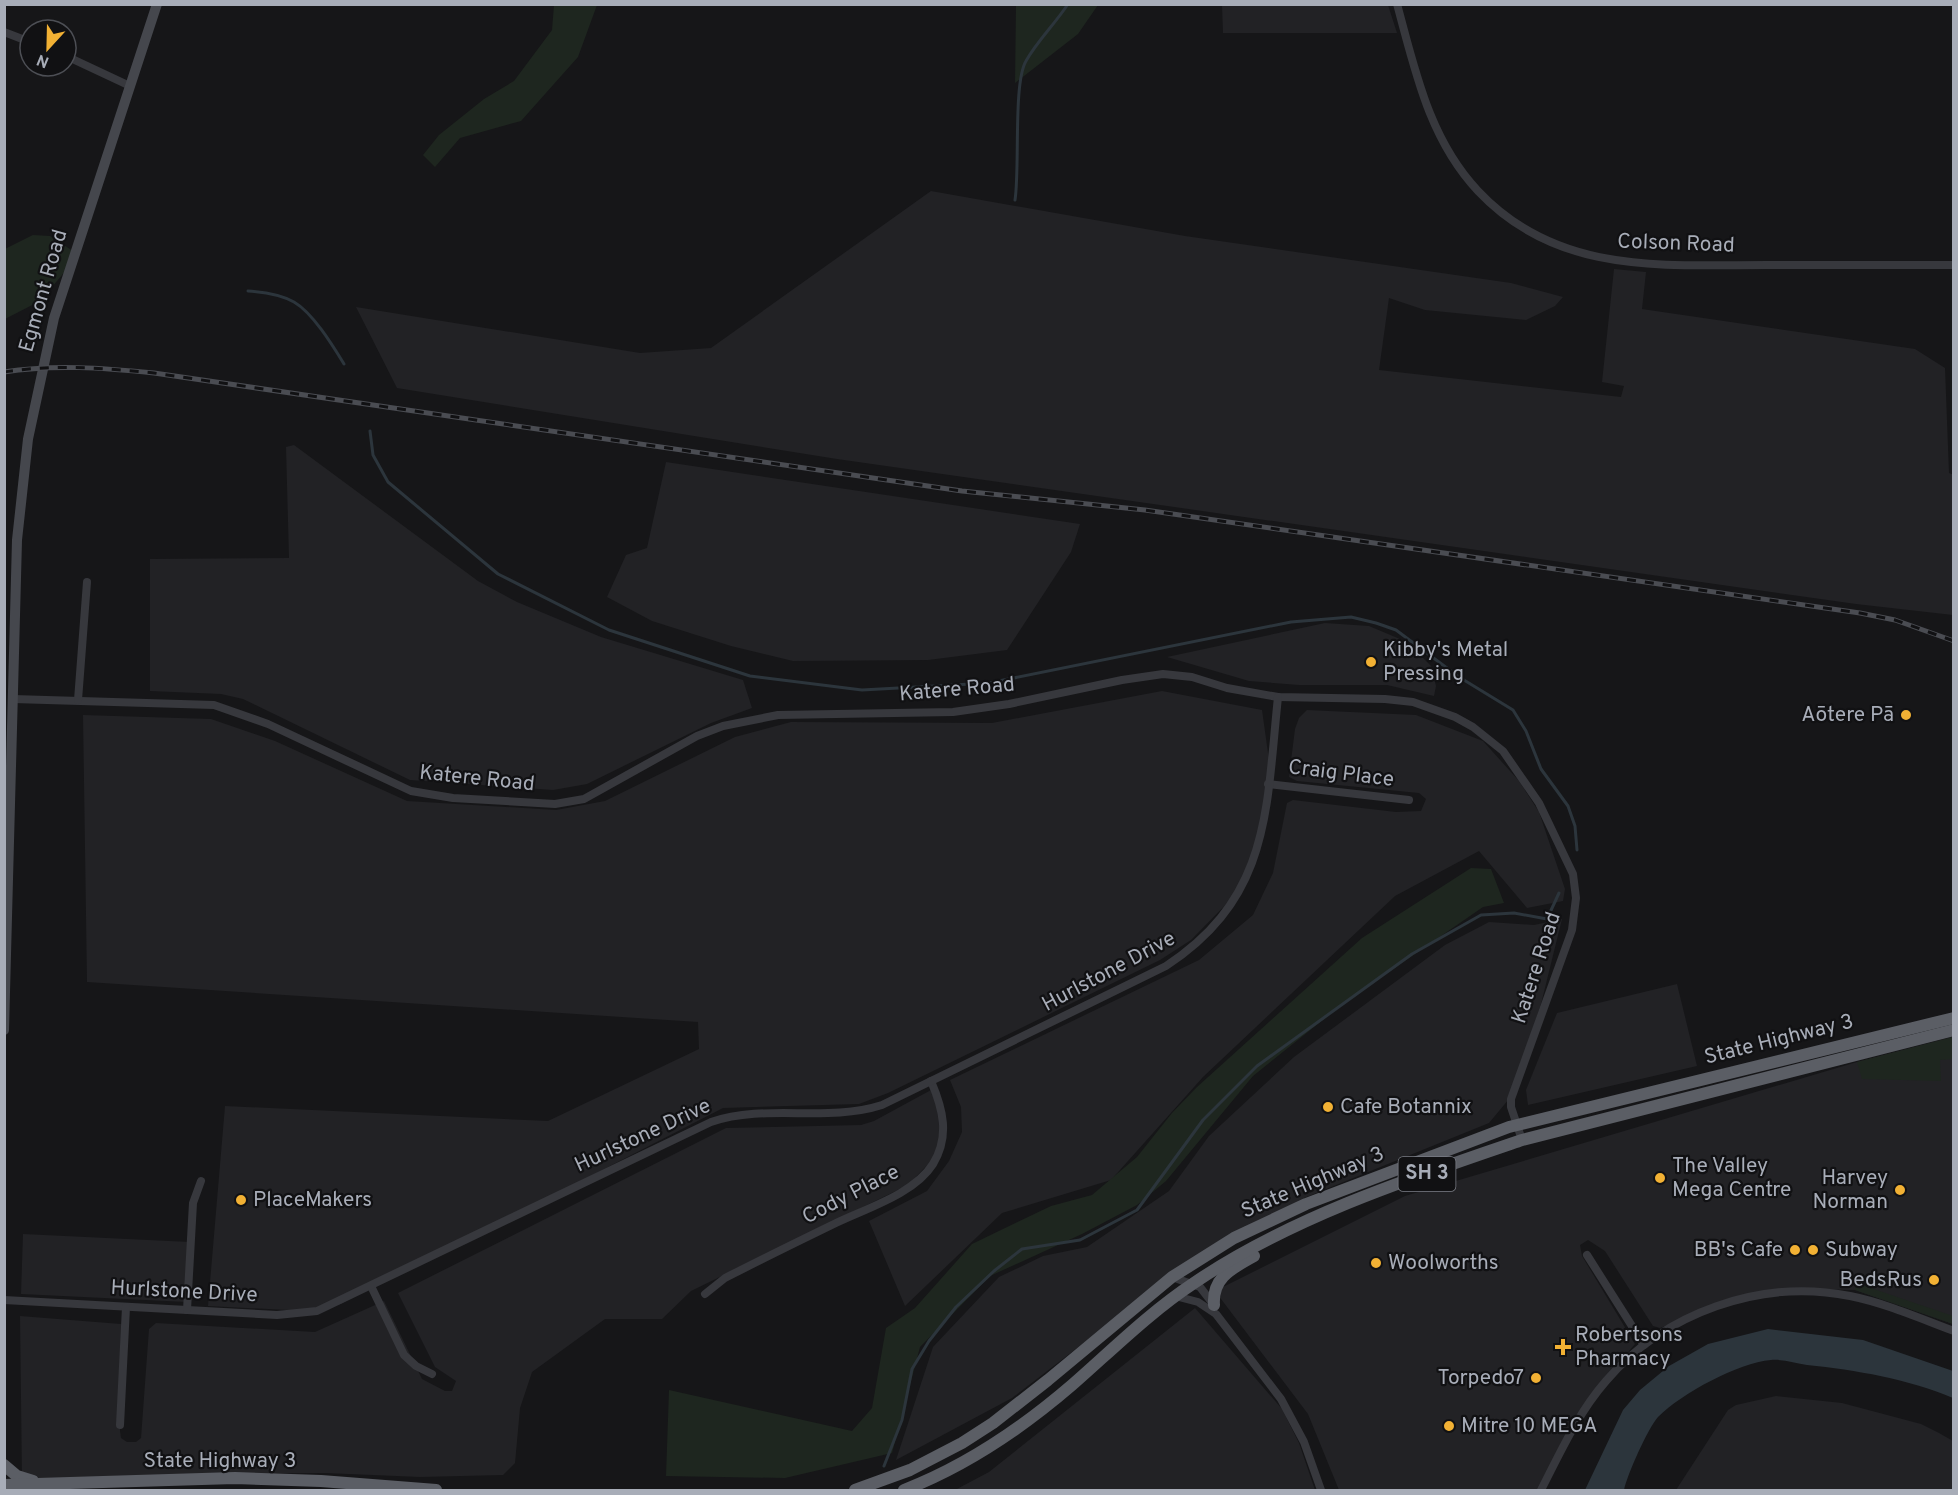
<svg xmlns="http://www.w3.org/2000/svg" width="1958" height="1495" font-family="Overpass,sans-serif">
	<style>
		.built { fill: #222225 }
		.green { fill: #1e261f }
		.water { fill: #2c353c }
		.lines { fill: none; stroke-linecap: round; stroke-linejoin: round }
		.stream { stroke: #2c353c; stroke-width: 3 }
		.minor { stroke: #37383d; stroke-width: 8 }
		.secondary { stroke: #45474d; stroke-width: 10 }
		.trunk { stroke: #5b5e65; stroke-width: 12 }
		.rail-casing { stroke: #4a4c52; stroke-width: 5 }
		.rail { stroke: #111113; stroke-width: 3; stroke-dasharray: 9; stroke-linecap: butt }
		.poi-dot { fill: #f2b134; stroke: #111113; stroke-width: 2 }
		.labels { text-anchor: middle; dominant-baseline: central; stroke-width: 4.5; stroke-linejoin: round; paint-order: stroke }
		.shield { fill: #111113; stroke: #7b7e86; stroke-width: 1.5 }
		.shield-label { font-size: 20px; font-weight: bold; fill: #a8adb8 }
		.street-label { font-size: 21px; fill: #a8adb8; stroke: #111113 }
		.poi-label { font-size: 21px; fill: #a8adb8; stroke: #111113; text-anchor: start }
	</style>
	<rect width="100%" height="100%" fill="#161618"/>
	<g class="built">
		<path d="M1222 5H1388L1397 33H1223Z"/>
		<path d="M931 191 1185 236 1511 283 1563 297 1555 306 1526 320 1425 310 1389 298 1379 370 1621 397 1624 386 1602 382 1614 269 1646 272 1642 309 1915 349 1945 368 1949 473 1954 475 1953 615 1856 604 837 459 397 388 356 307 640 353 711 348Z"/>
		<path d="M294 445 478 581 517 602 601 637 743 680 752 708 711 723 587 784 553 790 410 780 243 699 221 694 150 691V559L289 558 286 447Z"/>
		<path d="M666 462 1080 524 1071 552 1007 650 928 660 793 661 731 646 652 621 607 597 626 555 647 548Z"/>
		<path d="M1325 623 1369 626 1407 642 1431 666 1436 686 1434 696 1387 685H1299L1249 681 1167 657Z"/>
		<path d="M1162 691 1262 710 1269 760 1267 804 1242 888 1191 940 1160 960 888 1093 859 1104 723 1108 341 1304 307 1311 208 1306 225 1106 548 1121 699 1049 698 1022 87 982 83 715 211 719 275 741 407 801 556 810 605 801 735 737 791 722 992 723Z"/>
		<path d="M1307 710 1416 715 1483 741 1519 781 1539 812 1565 889 1563 901 1527 908 1479 851 1395 896 1203 1077 1111 1180 1002 1213 905 1306 869 1221 927 1191 949 1161 962 1132 961 1107 950 1080 1199 960 1253 915 1273 873 1287 803 1293 800 1396 812 1421 811 1426 799 1419 793 1297 781 1289 777 1295 729 1299 718Z"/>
		<path d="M1562 919 1541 1004 1509 1099 1489 1123 1304 1198 1246 1228 1193 1259 1012 1398 896 1460 933 1347 999 1277 1043 1256 1087 1247 1169 1191 1209 1136 1294 1057 1445 945 1489 922 1534 925Z"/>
		<path d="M1677 984 1697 1066 1528 1105 1526 1090 1557 1013Z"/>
		<path d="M1953 1037V1324L1855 1290 1806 1289 1724 1302 1660 1328 1653 1326 1605 1251 1588 1240 1580 1245 1582 1256 1635 1344 1587 1401 1540 1490H1339L1308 1414 1215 1291 1405 1196 1857 1062Z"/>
		<path d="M931 1090 939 1111 940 1131 936 1156 908 1185 691 1291 662 1319H605L532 1372 520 1408 515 1463 503 1475 420 1477 325 1473 188 1474 22 1481 20 1316 121 1324 120 1431 121 1438 127 1442H136L141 1438 149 1329 156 1323 315 1332 384 1301 422 1379 445 1391H452L456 1381 435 1367 398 1293 726 1128 861 1125 874 1121Z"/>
		<path d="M23 1234 190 1242 187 1302 21 1294Z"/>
		<path d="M1195 1308 1282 1409 1299 1443 1315 1490H955L989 1472Z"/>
		<path d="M1776 1396 1842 1403 1921 1424 1939 1433 1953 1441V1490H1676L1728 1410 1736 1405Z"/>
	</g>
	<g class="green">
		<path d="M554 5H597L578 57 521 121 460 138 435 167 423 155 439 135 484 99 514 81 552 30Z"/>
		<path d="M1016 5V4L1098 5 1078 34 1015 83Z"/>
		<path d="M33 235 50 236 79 255 40 301 5 319V249Z"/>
		<path d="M1471 868 1491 869 1504 903 1483 907 1344 1003 1253 1076 1166 1181 1137 1205 1082 1234 990 1276 920 1347 892 1453 785 1478 666 1476 669 1390 852 1431 872 1408 886 1328 915 1308 972 1244 1051 1206 1092 1195 1137 1157 1172 1113 1197 1087 1362 938Z"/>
		<path d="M1953 1037V1059L1940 1060 1941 1081 1862 1079 1857 1062Z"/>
		<path d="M1860 1278 1859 1284 1953 1316V1324L1855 1290V1279Z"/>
	</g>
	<path class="water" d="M1768 1329 1863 1340 1953 1371V1398C1908 1379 1856 1370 1807 1365 1796 1363 1782 1359 1771 1360 1738 1363 1682 1393 1658 1417 1648 1428 1627 1475 1624 1490H1585L1623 1410 1640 1390 1669 1366 1708 1344Z"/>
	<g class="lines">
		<g class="stream">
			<path d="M1015 200C1020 169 1013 83 1026 61 1037 41 1055 24 1068 4"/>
			<path d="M248 291C263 292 280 294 294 302 313 313 333 346 344 364"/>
			<path d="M370 431 373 455 388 482 498 574 609 630 750 676 862 690 989 683 1291 622 1351 617 1376 623 1396 630 1459 677 1513 710 1526 731 1541 769 1568 806 1575 826 1577 850"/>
			<path d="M884 1466 902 1420 912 1369 929 1341 956 1307 994 1271 1022 1249 1080 1240 1137 1210 1203 1120 1257 1066 1412 954 1481 915 1514 913 1547 919 1559 893"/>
		</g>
		<g class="minor">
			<path d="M1397 4C1415 70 1429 139 1478 191 1557 275 1661 265 1767 265 1829 265 1891 265 1954 265"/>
			<path d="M4 32 30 42"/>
			<path d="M66 56 130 86"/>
			<path d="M13 699 214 705 268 724 411 791 453 798 555 804 584 799 697 736 723 726 778 715 953 712 1009 704 1122 680 1163 674 1192 677 1227 688 1278 697 1385 699 1413 702 1455 717 1473 727 1503 751 1539 803 1573 874 1576 898 1572 930 1511 1099V1107L1522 1140"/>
			<path d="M78 700 87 582"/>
			<path d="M1268 784 1409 800"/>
			<path d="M1587 1255 1644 1345"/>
			<path d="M1172 1277 1200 1287 1214 1305"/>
			<path d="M371 1286 404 1355 416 1366 432 1374"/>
			<path d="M705 1294 725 1278C762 1259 799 1241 836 1223 867 1208 914 1194 933 1164 950 1136 943 1109 931 1081"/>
			<path d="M1175 1296 1198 1302 1216 1314 1281 1399 1304 1442 1321 1490"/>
			<path d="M4 1300 277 1315 317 1311 711 1122C767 1103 826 1123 882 1105L1166 966C1271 897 1266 810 1278 697"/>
			<path d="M187 1310 193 1203 201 1181"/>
			<path d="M120 1425 126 1307"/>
			<path d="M1541 1490C1560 1453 1578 1413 1606 1381 1664 1313 1761 1278 1850 1296 1885 1303 1919 1318 1954 1331"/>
		</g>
		<path class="secondary" d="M4 1030 17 540 28 439 54 318 157 4"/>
		<g class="trunk">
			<path d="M1214 1305C1212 1277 1233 1268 1254 1256"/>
			<path d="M4 1465 17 1476 33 1481"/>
			<path d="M4 1485 235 1478 321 1481 436 1490"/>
			<path d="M855 1490 910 1470 962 1443 993 1423 1048 1380 1172 1277 1234 1238 1306 1204 1509 1127 1954 1018"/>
			<path d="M904 1490C966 1466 1022 1428 1072 1385 1112 1350 1150 1312 1194 1283 1289 1218 1413 1177 1522 1140L1954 1030"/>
		</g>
		<defs>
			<path id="rail" d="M4 372C54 364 104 368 154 373L962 491 1145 510 1860 613 1895 620 1954 641"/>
		</defs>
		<use href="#rail" class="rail-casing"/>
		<use href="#rail" class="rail"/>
	</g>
	<g class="poi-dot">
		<circle cx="1371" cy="662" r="6"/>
		<circle cx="1906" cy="715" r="6"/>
		<circle cx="1328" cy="1107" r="6"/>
		<circle cx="1660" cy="1178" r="6"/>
		<circle cx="1900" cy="1190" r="6"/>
		<circle cx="241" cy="1200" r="6"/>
		<circle cx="1795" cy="1250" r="6"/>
		<circle cx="1813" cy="1250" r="6"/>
		<circle cx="1376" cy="1263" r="6"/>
		<circle cx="1934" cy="1280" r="6"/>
		<path d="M1560 1338h6v6h6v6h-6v6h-6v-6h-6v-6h6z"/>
		<circle cx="1536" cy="1378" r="6"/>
		<circle cx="1449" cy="1426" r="6"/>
	</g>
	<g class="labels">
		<rect class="shield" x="1398.5" y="1157" width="57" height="34" rx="4.5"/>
		<g class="shield-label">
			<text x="1427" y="1174">SH 3</text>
		</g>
		<g class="street-label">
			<text transform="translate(1676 244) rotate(2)">Colson Road</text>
			<text transform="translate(44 291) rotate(-74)">Egmont Road</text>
			<text transform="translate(957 690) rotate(-5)">Katere Road</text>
			<text transform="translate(1341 774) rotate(7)">Craig Place</text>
			<text transform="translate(477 779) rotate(6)">Katere Road</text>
			<text transform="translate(1537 968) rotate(-72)">Katere Road</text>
			<text transform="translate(1109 972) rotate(-28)">Hurlstone Drive</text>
			<text transform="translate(1779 1040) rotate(-14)">State Highway 3</text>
			<text transform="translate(643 1136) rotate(-25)">Hurlstone Drive</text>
			<text transform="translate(1313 1183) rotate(-23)">State Highway 3</text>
			<text transform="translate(851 1195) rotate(-27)">Cody Place</text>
			<text transform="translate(184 1292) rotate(3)">Hurlstone Drive</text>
			<text x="220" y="1461">State Highway 3</text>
		</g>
		<g class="poi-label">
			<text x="1383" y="650">Kibby's Metal<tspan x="1383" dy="24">Pressing</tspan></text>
			<text x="1894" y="715" text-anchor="end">Aōtere Pā</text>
			<text x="1340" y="1107">Cafe Botannix</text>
			<text x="1672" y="1166">The Valley<tspan x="1672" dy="24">Mega Centre</tspan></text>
			<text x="1888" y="1178" text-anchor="end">Harvey<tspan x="1888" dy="24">Norman</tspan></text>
			<text x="253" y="1200">PlaceMakers</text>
			<text x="1783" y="1250" text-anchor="end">BB's Cafe</text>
			<text x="1825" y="1250">Subway</text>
			<text x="1388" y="1263">Woolworths</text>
			<text x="1922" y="1280" text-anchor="end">BedsRus</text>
			<text x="1575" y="1335">Robertsons<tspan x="1575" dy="24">Pharmacy</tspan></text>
			<text x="1524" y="1378" text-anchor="end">Torpedo7</text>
			<text x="1461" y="1426">Mitre 10 MEGA</text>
		</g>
	</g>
	<rect width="1958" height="1495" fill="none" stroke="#a8adb8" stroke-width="12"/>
	<g transform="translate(48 48) rotate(202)"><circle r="28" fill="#111113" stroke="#4d4f55" stroke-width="1.5"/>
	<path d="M0-4.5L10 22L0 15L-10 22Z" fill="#f2b134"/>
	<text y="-9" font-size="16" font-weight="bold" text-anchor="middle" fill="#a8adb8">N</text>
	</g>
</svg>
